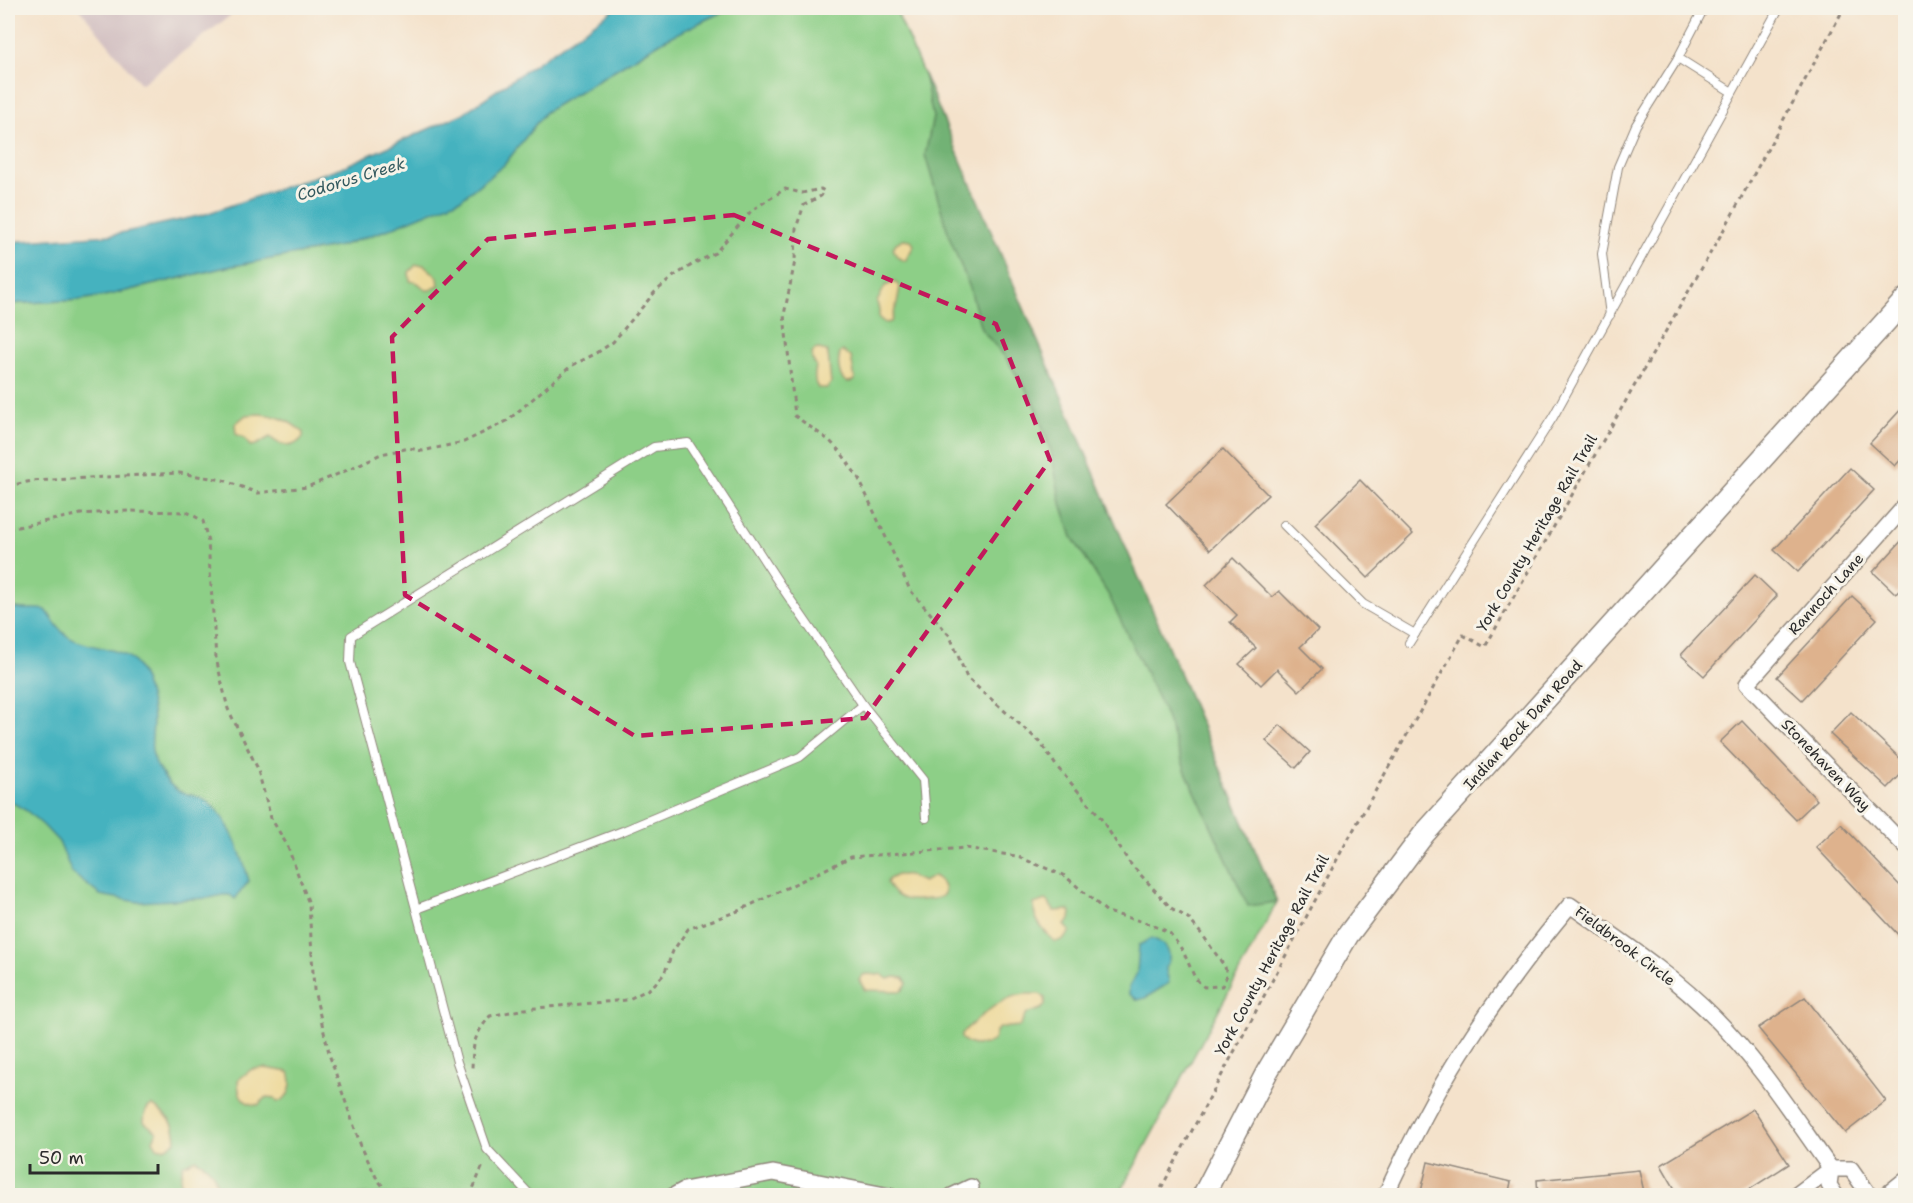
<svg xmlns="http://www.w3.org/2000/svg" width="1913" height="1203" font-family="'Shantell Sans',sans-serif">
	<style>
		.industrial { fill: #d2bfc1 }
		.green { fill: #8dcf87; stroke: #5c7d59; stroke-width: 1.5 }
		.forest { fill: #72b274; stroke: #4e6e50; stroke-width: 1.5 }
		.sand { fill: #eeda9e; stroke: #8c8264; stroke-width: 1.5 }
		.water { fill: #44b2bf; stroke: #386e75; stroke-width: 1.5 }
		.building { fill: #deb28d }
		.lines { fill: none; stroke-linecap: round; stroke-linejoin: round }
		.lane-casing { stroke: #90867b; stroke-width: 10 }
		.street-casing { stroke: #90867b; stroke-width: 18 }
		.secondary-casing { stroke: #90867b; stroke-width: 24 }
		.path { stroke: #90867b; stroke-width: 3; stroke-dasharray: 4.5 4.5; stroke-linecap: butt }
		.lane { stroke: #fff; stroke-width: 8 }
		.street { stroke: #fff; stroke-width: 15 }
		.secondary { stroke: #fff; stroke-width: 21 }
		.marked { fill: none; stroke: #c2185b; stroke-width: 4.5; stroke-dasharray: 12 8; stroke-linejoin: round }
		.labels { text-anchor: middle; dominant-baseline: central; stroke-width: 6; stroke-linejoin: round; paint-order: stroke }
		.street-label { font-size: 15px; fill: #2b2b2b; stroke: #f7f3e8 }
		.water-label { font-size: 16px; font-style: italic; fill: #345a5f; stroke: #f7f3e8 }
	</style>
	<rect width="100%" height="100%" fill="#f7f3e8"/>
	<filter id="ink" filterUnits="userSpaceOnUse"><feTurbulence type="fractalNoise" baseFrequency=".0167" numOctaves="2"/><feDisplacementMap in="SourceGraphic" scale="12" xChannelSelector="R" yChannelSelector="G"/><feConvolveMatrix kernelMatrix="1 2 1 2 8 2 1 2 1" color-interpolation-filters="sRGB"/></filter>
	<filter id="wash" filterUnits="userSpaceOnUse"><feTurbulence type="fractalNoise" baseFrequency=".008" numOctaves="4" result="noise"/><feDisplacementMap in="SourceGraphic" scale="24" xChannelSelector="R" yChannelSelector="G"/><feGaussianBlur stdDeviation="1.35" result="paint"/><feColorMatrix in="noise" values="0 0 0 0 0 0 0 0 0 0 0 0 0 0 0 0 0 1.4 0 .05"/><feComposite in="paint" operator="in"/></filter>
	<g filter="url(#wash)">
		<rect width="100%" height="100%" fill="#f4e2cb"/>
		<path class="industrial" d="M79 8H240L141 84Z"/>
		<path class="green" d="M735 8H895L1277 902 1119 1195H8V304L80 300 109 295 222 268 340 246 389 229 504 165 545 112 664 40 711 17Z"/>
		<path class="forest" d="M924 74 1277 902 1248 906 1186 772 1164 711 1108 594 1072 537 1061 503 1051 451 1034 402 1006 358 981 329 970 288 950 239 925 155 933 117Z"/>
		<g class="sand">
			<path d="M903 239 911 240 914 246 905 261 897 257 893 248 896 243Z"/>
			<path d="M416 265H424L438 277 439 286 430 290H426L418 283 410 281 409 272Z"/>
			<path d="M895 282 900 287 897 303 891 322 885 323 879 318V310L877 302 885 286Z"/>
			<path d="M819 349 827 351C830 361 829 372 831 383L827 388H818C813 381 815 373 816 366 812 359 810 357 814 350Z"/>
			<path d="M843 351 851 357 855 380C839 389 837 364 840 353Z"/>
			<path d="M260 414C279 416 288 420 303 432V437C293 450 281 447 270 437L256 445 250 446 245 438 236 434 235 424 246 415Z"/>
			<path d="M897 875H908L923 882 934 876C940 879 949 890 942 896 939 898 932 899 928 899 911 902 895 901 887 883L889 879Z"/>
			<path d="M1045 900 1049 903 1054 911 1068 910 1071 912 1070 920 1065 925 1070 931C1067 937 1061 941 1055 942 1045 933 1032 918 1034 904Z"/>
			<path d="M868 974 878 975 881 974 888 979 895 977 904 978 907 983 902 991 865 990 859 980 863 975Z"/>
			<path d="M1026 994H1040L1045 998V1005L1041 1009 1026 1014 1020 1026 1000 1028 996 1031 994 1040C984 1047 969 1047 961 1038V1035L965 1030C983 1015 1001 996 1026 994Z"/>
			<path d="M265 1068 289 1072C293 1083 291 1099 277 1102L275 1098 267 1097 258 1105C242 1105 238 1094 238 1080L252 1069Z"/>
			<path d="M152 1105C169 1117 175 1121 176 1141 170 1146 164 1150 157 1147L153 1140 157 1132 144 1122C144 1115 145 1108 152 1105Z"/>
			<path d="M195 1159C207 1165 214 1171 217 1185L214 1189 206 1193 194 1188H185L180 1181 183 1165Z"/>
		</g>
		<g class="water">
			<path d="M616 8H735L711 17 664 40 545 112 504 165 461 199 389 229 340 246 222 268 109 295 80 300 8 304V242L111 235 203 215 345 166 462 114Z"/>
			<path d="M8 606C23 612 31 607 46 610 52 618 58 629 66 635 83 649 120 646 133 661 144 672 153 706 153 721 153 739 148 748 157 766 164 778 171 789 186 794 190 795 195 795 199 797 226 807 242 855 249 881L235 899 230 895H223L209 898 138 902 100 895 72 873 59 842 44 826 27 811 8 800Z"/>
			<path d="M1152 938C1161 942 1171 948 1169 959 1169 963 1166 966 1166 969 1166 974 1169 978 1169 983L1145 998 1138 1000 1129 994V987L1137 973 1139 945Z"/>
		</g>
		<g id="blocks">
			<g class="building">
				<path d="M1905 405V455L1895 466 1870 443Z"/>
				<path d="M1223 449 1268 495 1210 550 1166 504Z"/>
				<path d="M1850 468 1874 490 1798 572 1774 550Z"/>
				<path d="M1360 480 1413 534 1368 578 1315 524Z"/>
				<path d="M1905 537V584L1896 594 1873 572Z"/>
				<path d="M1233 558 1272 597 1279 591 1318 630 1300 647 1322 669 1299 691 1277 669 1261 685 1239 664 1256 648 1230 622 1237 615 1206 585Z"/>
				<path d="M1755 575 1777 596 1704 676 1681 655Z"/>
				<path d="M1852 596 1877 619 1802 700 1777 677Z"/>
				<path d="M1851 712 1905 763V770L1888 788 1830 734Z"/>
				<path d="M1742 721 1817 800 1796 820 1720 742Z"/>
				<path d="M1280 725 1310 752 1296 768 1266 741Z"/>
				<path d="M1841 824 1905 891V942L1816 847Z"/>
				<path d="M1805 997 1886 1101 1845 1133 1758 1028Z"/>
				<path d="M1753 1109 1789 1164 1739 1196H1679L1661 1165Z"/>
				<path d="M1428 1162 1511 1182 1508 1196H1420Z"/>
				<path d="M1639 1170 1645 1196H1538L1537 1180Z"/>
			</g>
		</g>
	</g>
	<g filter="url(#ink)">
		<use href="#blocks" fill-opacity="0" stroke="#90867b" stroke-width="1.5"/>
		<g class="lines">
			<defs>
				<g id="lane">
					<path d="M1704 8 1678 58 1732 92"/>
					<path d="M1610 315 1602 254 1618 167 1636 125 1678 58"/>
					<path d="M1284 525 1363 604 1415 634"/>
					<path d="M1409 643 1553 417 1779 8"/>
					<path d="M416 909 623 831 800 757 863 705"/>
					<path d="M531 1196 487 1149 457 1062 350 662 351 636 654 447 688 443 779 583 863 705 923 780 926 818"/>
				</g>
				<g id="street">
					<path d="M1906 505 1747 684 1906 847"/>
					<path d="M673 1196 684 1190 773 1173 890 1196"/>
					<path d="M952 1196 971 1187"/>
					<path d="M1385 1196C1408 1147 1432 1099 1461 1053 1494 1001 1531 952 1570 905 1619 940 1672 974 1714 1017 1759 1062 1794 1117 1831 1169L1829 1185 1836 1196"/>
					<path d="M1795 1196 1831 1169H1851L1870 1196"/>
					<path d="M1885 1196 1906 1179"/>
				</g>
				<path id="secondary" d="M1203 1196 1267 1072 1348 935 1424 834 1906 299"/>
			</defs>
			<use href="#lane" class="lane-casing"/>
			<use href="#street" class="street-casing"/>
			<use href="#secondary" class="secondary-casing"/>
			<g class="path">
				<path d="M8 486 32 481 179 473 223 480 258 493 307 487 343 472 381 454 410 448 422 451 464 442 507 421 571 366 597 353 613 342 655 292 674 276 695 263 715 253 752 210 785 189 802 193 821 189 824 191 821 196 804 205 796 228 795 261 784 315 795 416 830 441 842 454 859 479 910 590 950 636 967 678 1040 742 1057 767 1098 814 1129 862 1171 908 1188 918 1204 937 1225 967 1227 975 1222 986 1204 987 1195 978 1183 951 1169 932 1144 922 1107 912 1065 876 1016 856 965 848 851 857 738 911 688 929 673 951 664 974 651 988 627 1000 525 1009 490 1016C474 1036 473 1042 472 1068"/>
				<path d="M8 529 81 514 128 511 187 512 203 521 208 542 216 658 228 709 257 767 271 818 287 845 309 904 314 990 330 1057 361 1146 377 1179 391 1196"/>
				<path d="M470 1196 484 1163"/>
				<path d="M1157 1196 1341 852 1463 635 1485 647 1727 224 1844 8"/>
			</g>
			<use href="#lane" class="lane"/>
			<use href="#street" class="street"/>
			<use href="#secondary" class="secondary"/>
		</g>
	</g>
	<path class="marked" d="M734 215 996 324 1050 460 865 718 635 736 405 595 392 337 488 239Z"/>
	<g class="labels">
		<g class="street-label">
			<text transform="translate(1537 533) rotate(-60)">York County Heritage Rail Trail</text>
			<text transform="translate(1826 594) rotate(-48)">Rannoch Lane</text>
			<text transform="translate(1523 725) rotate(-48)">Indian Rock Dam Road</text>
			<text transform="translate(1826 765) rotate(46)">Stonehaven Way</text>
			<text transform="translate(1625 946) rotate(37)">Fieldbrook Circle</text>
			<text transform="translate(1272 955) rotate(-62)">York County Heritage Rail Trail</text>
		</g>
		<g class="water-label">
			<text transform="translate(351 179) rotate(-17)">Codorus Creek</text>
		</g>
	</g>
	<rect width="1913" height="1203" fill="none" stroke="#f7f3e8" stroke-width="30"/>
	<path d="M30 1164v9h128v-9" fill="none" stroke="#2b2b2b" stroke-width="3"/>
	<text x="39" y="1164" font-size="18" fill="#2b2b2b" stroke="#f7f3e8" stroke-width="4.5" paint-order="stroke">50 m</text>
</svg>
